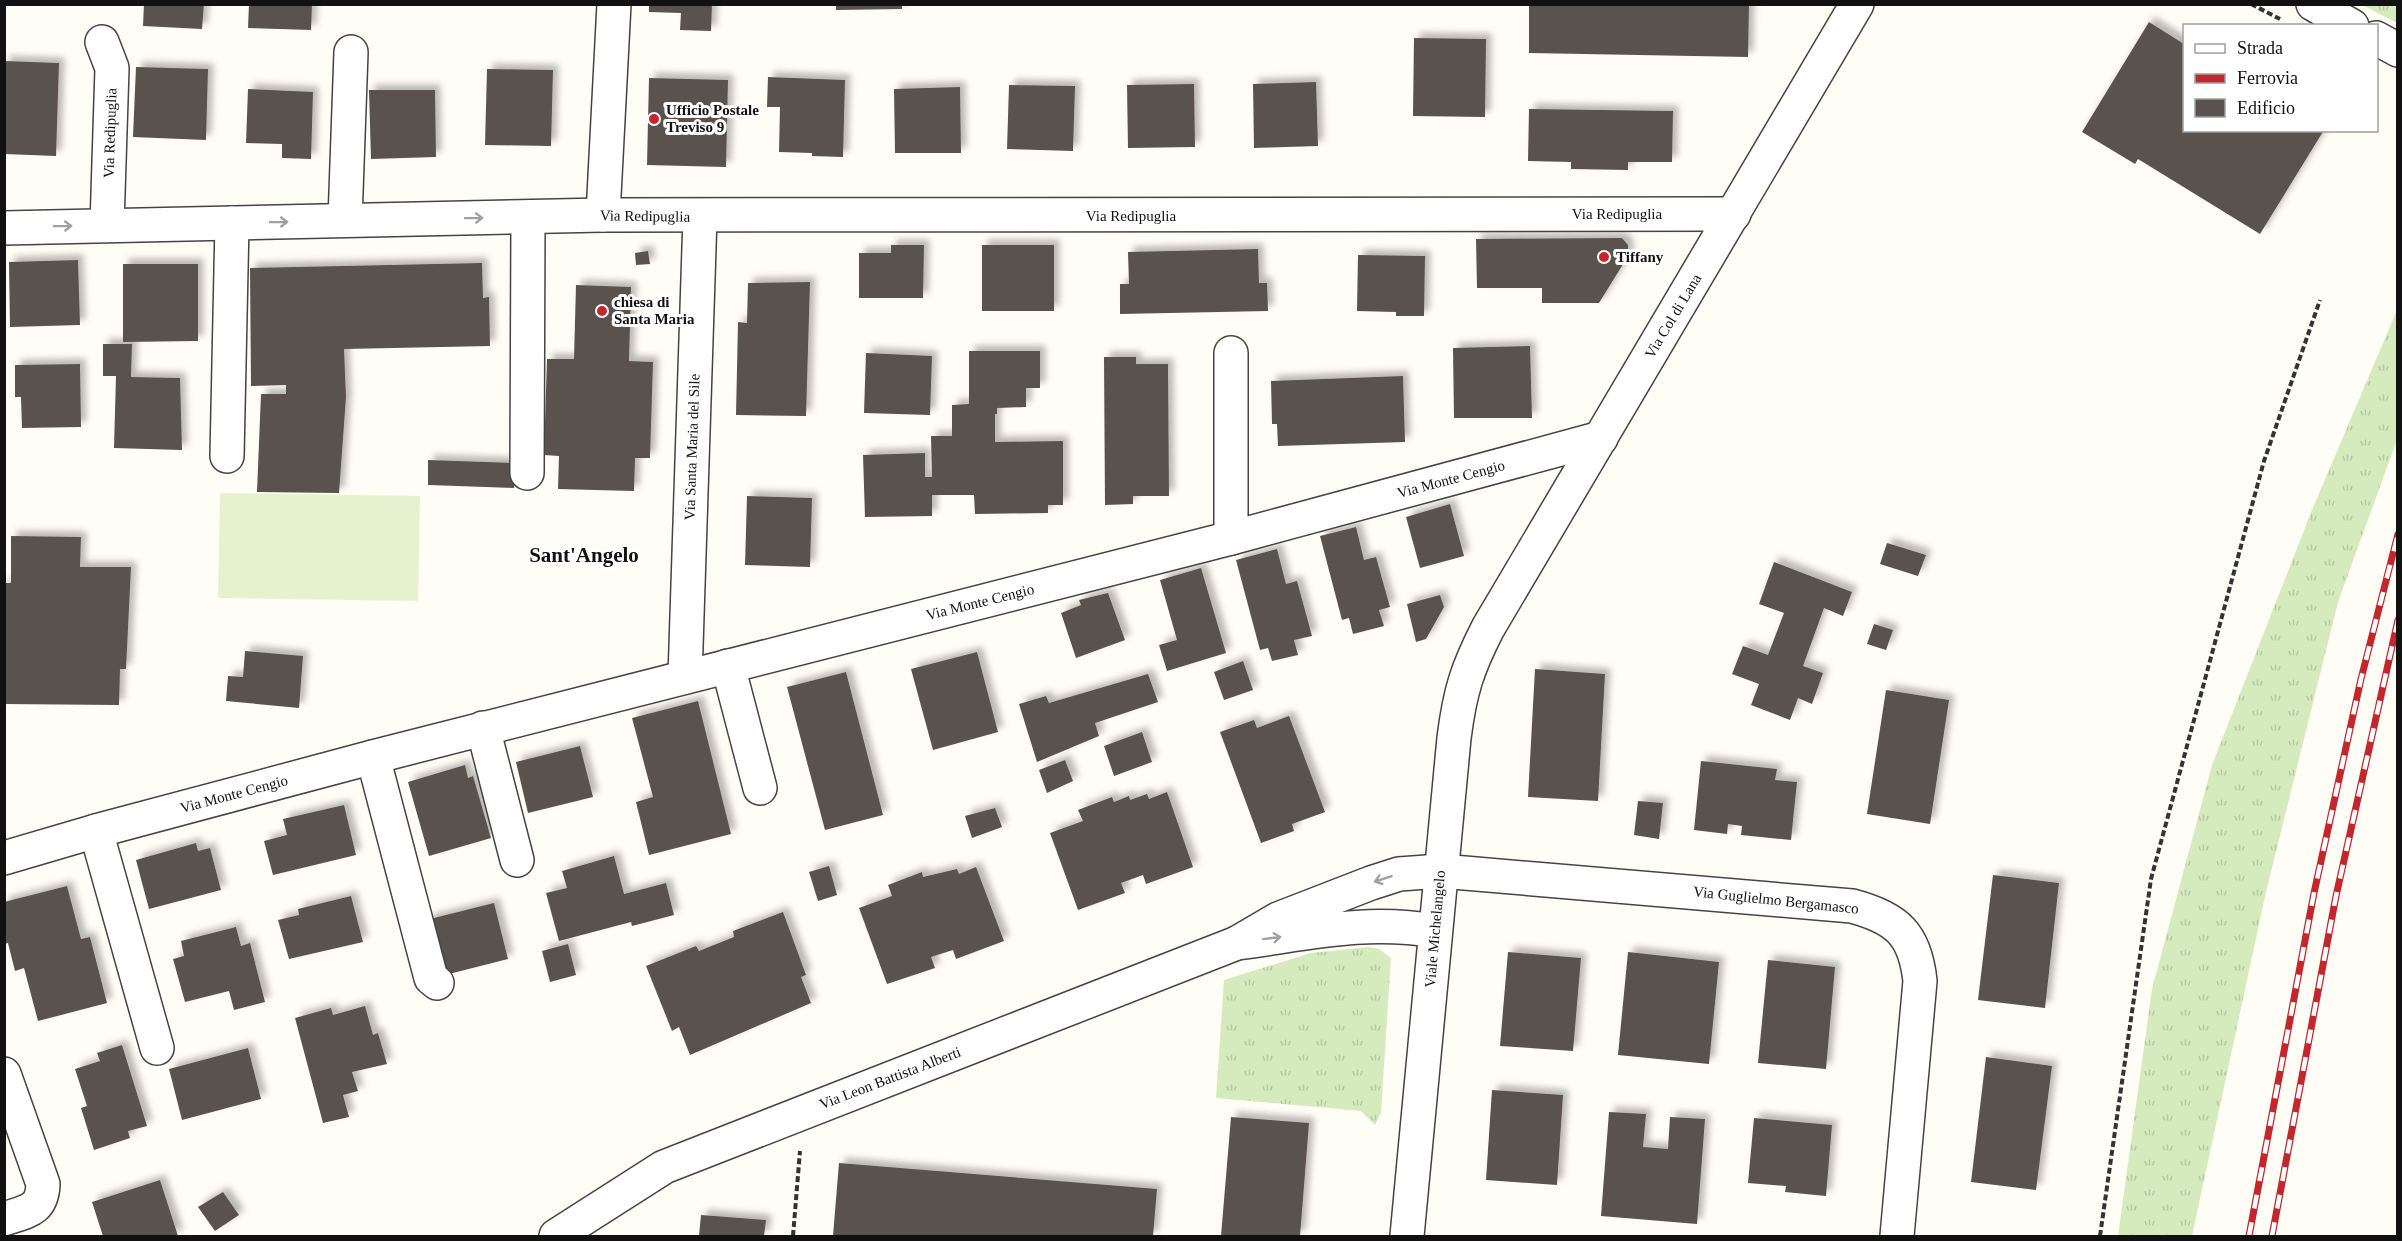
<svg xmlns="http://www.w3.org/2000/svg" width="2402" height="1241" font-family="'Times New Roman',serif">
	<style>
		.grass { fill: url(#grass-tufts) }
		.pitch { fill: #e6f2cf }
		.building { fill: #5a524d; filter: url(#shadow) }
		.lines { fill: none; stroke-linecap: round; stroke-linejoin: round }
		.minor-casing { stroke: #444; stroke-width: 36 }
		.path { stroke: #333; stroke-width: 4; stroke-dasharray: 6 3; stroke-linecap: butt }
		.minor { stroke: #fff; stroke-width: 33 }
		.rail-casing { stroke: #c4262e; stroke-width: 7 }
		.rail { stroke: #fff; stroke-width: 4.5; stroke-dasharray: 14; stroke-linecap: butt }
		.oneway { stroke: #a0a0a0 }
		.poi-dot { fill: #c4262e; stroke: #fff; stroke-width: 2 }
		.labels { text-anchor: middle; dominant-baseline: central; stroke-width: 6; stroke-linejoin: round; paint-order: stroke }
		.poi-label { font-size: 15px; font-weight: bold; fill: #111; stroke: #fff; text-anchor: start }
		.street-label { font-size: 15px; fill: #111; stroke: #fff }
		.district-label { font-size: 21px; font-weight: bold; fill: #111; stroke: #fff }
	</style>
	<defs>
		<pattern id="grass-tufts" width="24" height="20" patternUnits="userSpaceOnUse" patternTransform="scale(1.5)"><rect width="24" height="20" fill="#d5ebbd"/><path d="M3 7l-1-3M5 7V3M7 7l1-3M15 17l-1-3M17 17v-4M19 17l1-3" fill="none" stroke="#b6c8a1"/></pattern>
		<filter id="shadow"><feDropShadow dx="5.5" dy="-5.5" stdDeviation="3" flood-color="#0004"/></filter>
	</defs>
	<rect width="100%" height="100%" fill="#fffdf5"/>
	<g class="grass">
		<path d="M2362 5H2397V23Z"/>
		<path d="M2397 310V440L2338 602 2266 892 2192 1236H2118L2152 989 2212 765 2312 510Z"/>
		<path d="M1369 947 1379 949 1391 958 1381 1113 1375 1125 1361 1111 1216 1098 1224 980 1311 953Z"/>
	</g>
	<path class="pitch" d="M220 493 420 496 418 601 218 598Z"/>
	<g class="building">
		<path d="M144 4H204L202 29 143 26Z"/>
		<path d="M249 4H312L311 30 248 28Z"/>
		<path d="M649 4H712L711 31 680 30 681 13 649 12Z"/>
		<path d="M836 4H902V9L836 10Z"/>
		<path d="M1529 4H1749L1748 57 1529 53Z"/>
		<path d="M2149 22 2184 44V130H2324L2260 234 2138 159 2135 164 2082 132Z"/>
		<path d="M1414 38 1486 39 1485 117 1413 116Z"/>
		<path d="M4 61 59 63 56 156 4 154Z"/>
		<path d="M136 67 208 69 206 140 133 137Z"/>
		<path d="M487 69 553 70 551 146 485 145Z"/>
		<path d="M768 77 845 80 843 157 812 156V153L779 152 780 107H767Z"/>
		<path d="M649 78 728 80 726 167 647 165Z"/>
		<path d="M1316 82 1318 146 1254 148 1253 84Z"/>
		<path d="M1194 84 1195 147 1128 148 1127 85Z"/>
		<path d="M1009 85 1075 86 1073 151 1007 149Z"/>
		<path d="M960 87 961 153H895L894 89Z"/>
		<path d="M248 89 313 92 311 159 282 158V144L246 143Z"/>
		<path d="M369 90H435L436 157 371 159Z"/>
		<path d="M1529 109 1673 111 1672 162H1628V170L1571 169V162L1528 161Z"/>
		<path d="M1622 238 1628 245V256L1599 303H1542V288H1477L1476 239Z"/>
		<path d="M891 245H924L923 298H859V253H891Z"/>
		<rect x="982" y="245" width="72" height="66"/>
		<path d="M1258 249 1259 283H1267L1268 311 1120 314V284H1129L1128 252Z"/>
		<path d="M648 251 650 264 636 265 635 253Z"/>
		<path d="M1358 255 1425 256 1424 316H1396V312L1357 311Z"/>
		<path d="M78 260 80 325 10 327 9 262Z"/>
		<path d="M482 263 483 298 489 297 490 346 344 349 346 397 339 493 257 492 261 394H286V385L251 386 250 268Z"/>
		<path d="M123 264H198V341L123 342Z"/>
		<path d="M810 282 806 416 736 415 738 322 747 323 748 283Z"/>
		<path d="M576 285 631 287 629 361 653 362 650 458H635L634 491 558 489 559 456 544 455 547 359H574Z"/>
		<path d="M103 344H132L131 377 180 378 182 450 114 448 116 376H103Z"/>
		<path d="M1530 346 1532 418H1454L1453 348Z"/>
		<path d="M969 351H1040V388H1026V407L997 408V414H995V442L1063 441V505H1048V513L975 514 974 495H932V516L865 517 863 455 925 453V477H932L931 436H952V405L969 404Z"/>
		<path d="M866 353 932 356 930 415 864 413Z"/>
		<path d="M1104 357H1136V364H1168L1169 496H1133V504L1105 505Z"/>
		<path d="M80 364 81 427 22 428 21 397H15V365Z"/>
		<path d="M1403 376 1405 442 1278 446 1277 424H1272L1271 381Z"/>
		<path d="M428 460 515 463 514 488 428 485Z"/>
		<path d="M747 496 812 498 810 567 745 565Z"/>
		<path d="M1450 504 1464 556 1420 568 1406 517Z"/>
		<path d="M1356 527 1364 560 1376 557 1390 607 1379 610 1384 626 1353 634 1349 618 1342 620 1320 536Z"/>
		<path d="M11 536 81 537 80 567H131L126 669H120L119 705 4 704V583H11Z"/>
		<path d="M1887 543 1926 555 1918 576 1880 564Z"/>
		<path d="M1277 549 1286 584 1297 581 1312 636 1294 640 1298 655 1272 661 1268 648 1260 650 1236 560Z"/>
		<path d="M1774 562 1852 592 1843 616 1824 608 1803 666 1823 673 1812 704 1798 698 1790 720 1751 705 1759 684 1732 674 1743 646 1768 655 1784 613 1759 604Z"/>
		<path d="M1201 568 1226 653 1167 671 1159 645 1177 640 1160 580Z"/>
		<path d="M1108 593 1125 640 1076 658 1061 613 1081 605 1079 600Z"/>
		<path d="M1440 595 1444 607 1426 639 1416 642 1407 604Z"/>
		<path d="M1874 624 1893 630 1886 650 1867 644Z"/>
		<path d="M245 651 303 656 299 708 226 701 228 676 243 677Z"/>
		<path d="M977 652 998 732 933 750 911 669Z"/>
		<path d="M1243 661 1253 690 1224 700 1214 672Z"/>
		<path d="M1535 669 1605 674 1598 801 1528 797Z"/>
		<path d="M846 672 883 815 825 830 787 687Z"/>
		<path d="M1148 674 1158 702 1095 723 1099 736 1037 762 1019 704 1046 696 1049 703Z"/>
		<path d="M1886 690 1949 700 1930 824 1867 814Z"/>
		<path d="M698 701 731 834 649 855 636 802 653 797 632 718Z"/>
		<path d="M1289 716 1325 812 1292 824 1294 831 1261 843 1220 732 1254 720 1257 728Z"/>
		<path d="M1142 732 1152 762 1114 776 1104 746Z"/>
		<path d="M580 746 593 797 528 813 516 762Z"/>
		<path d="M1065 760 1073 781 1047 793 1039 770Z"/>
		<path d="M1701 761 1777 769 1775 780 1797 782 1791 840 1741 835 1742 826 1728 824 1727 834 1694 830Z"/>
		<path d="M465 765 468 778 473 776 491 838 429 856 408 782Z"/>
		<path d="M1167 792 1193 867 1146 884 1143 875 1121 883 1125 893 1078 910 1050 833 1083 821 1078 810 1112 797 1114 802 1129 796 1130 800 1147 794 1149 799Z"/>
		<path d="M1638 801 1663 803 1659 839 1634 835Z"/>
		<path d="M344 805 356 855 273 875 264 841 287 835 283 819Z"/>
		<path d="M995 808 1002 827 972 838 965 816Z"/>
		<path d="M196 843 198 851 210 848 221 890 149 909 136 860Z"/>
		<path d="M614 856 624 894 666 883 674 915 632 926 631 922 559 941 546 893 567 888 562 871Z"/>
		<path d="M829 866 837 895 818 901 809 872Z"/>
		<path d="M976 867 1004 941 956 959 953 950 931 957 935 968 887 984 859 908 892 896 888 885 922 872 923 877 957 869 959 874Z"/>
		<path d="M1993 875 2059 883 2045 1008 1978 1000Z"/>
		<path d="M67 886 81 939 90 937 107 1003 38 1021 24 968 15 971 8 943 4 944V902Z"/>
		<path d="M351 896 363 942 289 959 278 920 299 915 298 909Z"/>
		<path d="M494 903 508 959 441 976 426 920Z"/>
		<path d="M783 912 806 975 801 977 811 1003 690 1055 679 1027 672 1031 646 966 696 946 699 951 734 937 733 931Z"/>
		<path d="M236 927 241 946 250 943 265 1002 234 1010 229 991 185 1002 173 959 184 956 181 941Z"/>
		<path d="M568 944 576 975 550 982 542 951Z"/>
		<path d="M1508 952 1581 958 1573 1051 1500 1046Z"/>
		<path d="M1628 952 1719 962 1709 1064 1618 1055Z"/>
		<path d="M1768 960 1835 967 1826 1069 1758 1063Z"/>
		<path d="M365 1006 373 1035 378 1033 387 1064 352 1072 358 1091 343 1095 349 1117 323 1123 295 1018 331 1008 333 1015Z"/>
		<path d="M122 1045 147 1126 128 1131 130 1138 94 1150 81 1108 87 1106 75 1069 100 1061 97 1053Z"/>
		<path d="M248 1048 261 1099 182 1120 169 1069Z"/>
		<path d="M1986 1057 2052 1066 2036 1190 1971 1182Z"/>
		<path d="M1492 1090 1563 1095 1557 1185 1486 1180Z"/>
		<path d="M1609 1112 1646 1114 1643 1147 1668 1149 1670 1117 1705 1119 1697 1224 1601 1216Z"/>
		<path d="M1231 1117 1309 1123 1300 1236H1221Z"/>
		<path d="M1754 1118 1832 1125 1826 1196 1785 1192 1786 1186 1748 1183Z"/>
		<path d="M839 1163 1157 1189 1153 1236H833Z"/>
		<path d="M160 1180 178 1236H103L92 1202Z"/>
		<path d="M223 1192 239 1215 215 1231 198 1207Z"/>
		<path d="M701 1215 766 1220 764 1236H699Z"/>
	</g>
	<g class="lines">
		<defs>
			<g id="minor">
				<path d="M2313 4 2352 26"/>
				<path d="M2376 38 2398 50"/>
				<path d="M102 42 112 68 107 225"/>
				<path d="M603 215 614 4"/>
				<path d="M345 220 351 52"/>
				<path d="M4 228 603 215 1734 214"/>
				<path d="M1231 353V538"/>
				<path d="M227 456 232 223"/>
				<path d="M527 473 528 217"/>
				<path d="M728 666 760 788"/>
				<path d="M685 677 700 217"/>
				<path d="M483 728 517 860"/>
				<path d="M373 757 431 978 437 983"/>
				<path d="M96 831 157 1048"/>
				<path d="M4 858 96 831 373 757 1231 538 1601 438"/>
				<path d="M1435 931C1364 919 1307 934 1237 943L1278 919 1371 883 1399 874 1441 871 1852 906C1897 918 1915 934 1920 981L1897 1236"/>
				<path d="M4 1074 43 1184C42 1211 27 1211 4 1219"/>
				<path d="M556 1236 664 1167 1237 943"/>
				<path d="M1407 1236 1454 738C1460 691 1467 669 1488 628L1857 4"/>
			</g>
		</defs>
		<use href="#minor" class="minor-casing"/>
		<g class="path">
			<path d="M2251 4 2280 19"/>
			<path d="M793 1236 800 1151"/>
			<path d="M2100 1236 2151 879 2264 461 2320 300"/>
		</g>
		<use href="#minor" class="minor"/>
		<defs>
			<g id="rail">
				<path d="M2249 1236 2314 893 2361 679 2398 534"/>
				<path d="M2272 1236 2336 896 2398 620"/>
			</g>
		</defs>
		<use href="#rail" class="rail-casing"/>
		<use href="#rail" class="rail"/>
	</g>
	<defs><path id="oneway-shaft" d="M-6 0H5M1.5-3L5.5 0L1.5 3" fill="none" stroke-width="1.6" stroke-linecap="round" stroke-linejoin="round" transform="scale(1.5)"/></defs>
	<g class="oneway">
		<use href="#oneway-shaft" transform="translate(474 218) rotate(-1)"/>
		<use href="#oneway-shaft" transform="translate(279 222) rotate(-1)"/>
		<use href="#oneway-shaft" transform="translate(63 226) rotate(-1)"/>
		<use href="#oneway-shaft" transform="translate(1383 879) rotate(162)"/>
		<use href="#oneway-shaft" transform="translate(1272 938) rotate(-7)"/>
	</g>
	<g class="poi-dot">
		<circle cx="654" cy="119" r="6"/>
		<circle cx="1604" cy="257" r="6"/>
		<circle cx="602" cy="311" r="6"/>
	</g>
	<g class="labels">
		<g class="poi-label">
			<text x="666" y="110">Ufficio Postale<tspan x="666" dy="17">Treviso 9</tspan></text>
			<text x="1616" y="257">Tiffany</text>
			<text x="614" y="302">chiesa di<tspan x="614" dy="17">Santa Maria</tspan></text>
		</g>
		<g class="street-label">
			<text transform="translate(110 133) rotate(-88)">Via Redipuglia</text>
			<text x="1617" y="214">Via Redipuglia</text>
			<text transform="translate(645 216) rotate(1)">Via Redipuglia</text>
			<text x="1131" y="216">Via Redipuglia</text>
			<text transform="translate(1673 316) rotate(-59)">Via Col di Lana</text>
			<text transform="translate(692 447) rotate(-88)">Via Santa Maria del Sile</text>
			<text transform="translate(1451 479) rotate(-15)">Via Monte Cengio</text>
			<text transform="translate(980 602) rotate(-14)">Via Monte Cengio</text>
			<text transform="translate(234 794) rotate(-15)">Via Monte Cengio</text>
			<text transform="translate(1776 900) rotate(6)">Via Guglielmo Bergamasco</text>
			<text transform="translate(1435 929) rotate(-85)">Viale Michelangelo</text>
			<text transform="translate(890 1078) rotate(-21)">Via Leon Battista Alberti</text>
		</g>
		<g class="district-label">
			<text x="584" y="555">Sant'Angelo</text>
		</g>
	</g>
	<rect width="2402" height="1241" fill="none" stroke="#111111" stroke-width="12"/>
	<rect x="2183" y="24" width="195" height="108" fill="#ffffff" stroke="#a0a0a0" stroke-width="1.5"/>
	<rect x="2195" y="44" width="30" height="9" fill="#ffffff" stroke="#a0a0a0" stroke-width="1.5"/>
	<text x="2237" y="54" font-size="18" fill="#111111">Strada</text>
	<rect x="2195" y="74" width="30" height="9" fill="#c4262e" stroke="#a0a0a0" stroke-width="1.5"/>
	<text x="2237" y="84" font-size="18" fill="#111111">Ferrovia</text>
	<rect x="2195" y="99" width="30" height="18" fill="#5a524d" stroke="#a0a0a0" stroke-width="1.5"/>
	<text x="2237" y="114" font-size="18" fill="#111111">Edificio</text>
</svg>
